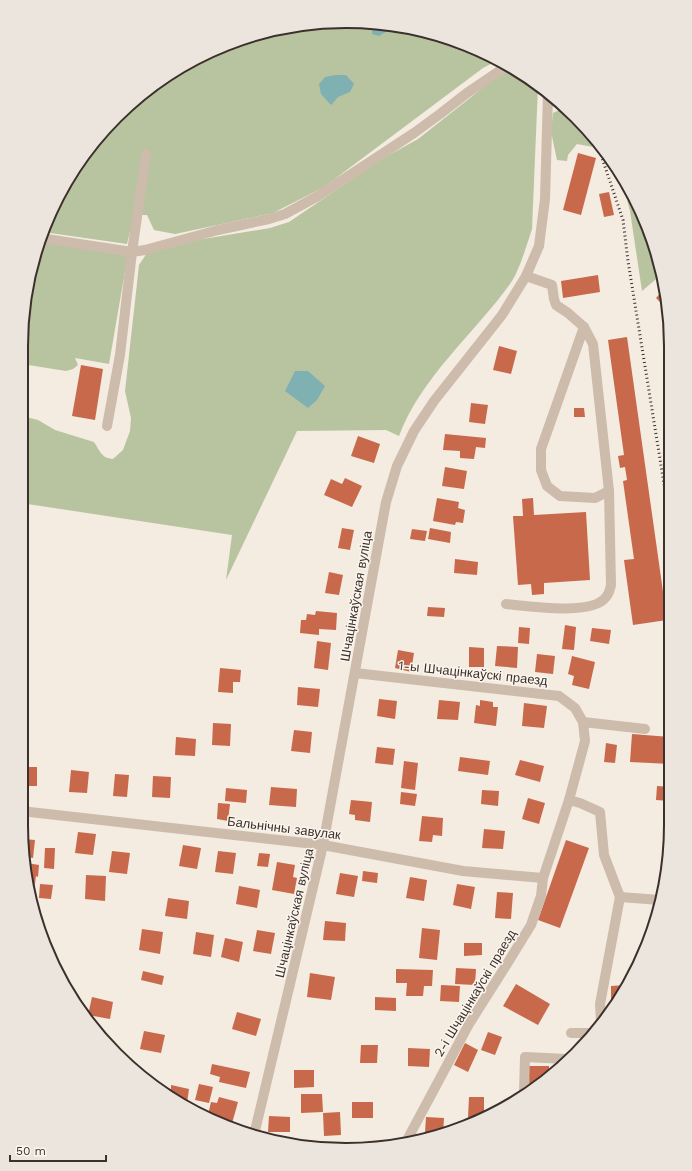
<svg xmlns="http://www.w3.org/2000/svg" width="692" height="1171" font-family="'Work Sans',sans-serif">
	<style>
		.green { fill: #b8c4a0 }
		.water { fill: #7fb0b2 }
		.building { fill: #c8694b }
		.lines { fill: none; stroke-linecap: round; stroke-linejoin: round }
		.minor { stroke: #cdbbac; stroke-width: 10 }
		.rail { stroke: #3b302b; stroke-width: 3; stroke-dasharray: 1 3; stroke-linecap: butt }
		.labels { text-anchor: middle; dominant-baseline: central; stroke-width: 3; stroke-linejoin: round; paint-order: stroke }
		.street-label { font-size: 13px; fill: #3b302b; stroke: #fbf5ee }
		.rim { fill: none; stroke: #3b302b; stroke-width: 2 }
	</style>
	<rect width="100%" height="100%" fill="#f4ebe1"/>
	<g class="green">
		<path d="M346 21 371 23 372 34 392 29 396 26 410 27 471 46 498 60 483 68 324 187 273 213 175 234 154 230 147 215H134L127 244 43 232 76 165 116 116 166 76 222 46 283 27H286V29L290 33 303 25Z"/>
		<path d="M514 69 527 76 538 86 532 229C527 244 519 272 510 284 474 334 421 377 399 436L386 430 297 431 226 580 232 535 21 503 22 416 38 420 55 430 94 442C100 451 101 458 113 459L123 450 130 431 131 418 125 391 139 265 147 253 197 240 270 228 289 222 382 159 418 139 494 79Z"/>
		<path d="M563 108 586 128 593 147 577 144 568 155 567 161 557 160 551 132 553 113Z"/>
		<path d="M620 174 628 184 660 262 662 274 642 291 630 211Z"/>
		<path d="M38 241 128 254 109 364 75 358 78 365 73 369 66 371 22 364V325Z"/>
	</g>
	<g class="water">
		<path d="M371 23 396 26 379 36 372 34Z"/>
		<path d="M335 75H346L354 84 350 92 338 97 331 105 321 94 319 84 325 77Z"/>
		<path d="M295 371H308L325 386 317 400 308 408 285 391Z"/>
	</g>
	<g class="building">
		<path d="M578 153 596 158 581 215 563 210Z"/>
		<path d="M609 192 614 215 604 217 599 194Z"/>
		<path d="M598 275 600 292 563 298 561 281Z"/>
		<path d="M664 289 666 301 668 310 656 298Z"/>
		<path d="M627 337 667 620 633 625 624 560 634 559 623 481 627 480 625 467 620 468 618 456 624 455 608 340Z"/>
		<path d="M499 346 517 351 511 374 493 370Z"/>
		<path d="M81 365 103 369 95 420 72 416Z"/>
		<path d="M471 403 488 405 485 424 469 422Z"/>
		<path d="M574 408H584L585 417H574Z"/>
		<path d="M445 434 486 438 485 448 476 447 474 459 460 458V451L443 450Z"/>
		<path d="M358 436 380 444 374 463 351 456Z"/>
		<path d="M445 467 467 471 464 489 442 486Z"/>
		<path d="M345 478 362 486 352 507 324 495 331 479 342 484Z"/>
		<path d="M437 498 459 502 458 508 465 510 463 523 456 522 455 525 433 521Z"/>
		<path d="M533 498 534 515 586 512 590 580 544 583V594L532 595 531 584 518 585 513 516H523L522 499Z"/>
		<path d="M342 528 354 530 350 550 338 548Z"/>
		<path d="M430 528 451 532 450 543 428 539Z"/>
		<path d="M412 529 427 531 425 541 410 539Z"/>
		<path d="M455 559 478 562 477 575 454 573Z"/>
		<path d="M329 572 343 575 339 595 325 593Z"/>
		<path d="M428 607 445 608 444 617 427 616Z"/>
		<path d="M316 611 337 613 336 630 319 629V635L300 633 301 620H306L307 614 315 615Z"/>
		<path d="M565 625 576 627 574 650 562 649Z"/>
		<path d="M519 627 530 628 529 644 518 643Z"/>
		<path d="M592 628 611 630 609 644 590 641Z"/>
		<path d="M317 641 331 643 328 670 314 668Z"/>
		<path d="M497 646 518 647 517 668 495 666Z"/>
		<path d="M469 647 484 648V667H469Z"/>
		<path d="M398 650 414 653 411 672 395 668Z"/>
		<path d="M537 654 555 656 553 674 535 672Z"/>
		<path d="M572 656 595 662 589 689 572 685 574 676 568 674Z"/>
		<path d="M220 668 241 670 240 682H233V693L218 692Z"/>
		<path d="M298 687 320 689 318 707 297 705Z"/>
		<path d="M379 699 397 701 395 719 377 716Z"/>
		<path d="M439 700 460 702 458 720 437 719Z"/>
		<path d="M480 700 493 702V707H498L496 726 474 723 476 705 480 706Z"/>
		<path d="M524 703 547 706 544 728 522 726Z"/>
		<path d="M213 723 231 724 230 746 212 745Z"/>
		<path d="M294 730 312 732 310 753 291 751Z"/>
		<path d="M632 734 670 737V764L630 762Z"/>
		<path d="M176 737 196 739 195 756 175 755Z"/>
		<path d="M606 743 617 745 615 763 604 762Z"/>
		<path d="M377 747 395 749 393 765 375 763Z"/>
		<path d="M460 757 490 761 488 775 458 771Z"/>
		<path d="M520 760 544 766 540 782 515 775Z"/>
		<path d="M404 761 418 763 415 790 401 788Z"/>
		<path d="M28 767H37V786H21V777H28Z"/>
		<path d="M71 770 89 772 87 793 69 792Z"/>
		<path d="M115 774 129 775 127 797 113 796Z"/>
		<path d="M153 776 171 777 170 798 152 797Z"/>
		<path d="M657 786 670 787V801L656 800Z"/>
		<path d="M271 787 297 789 296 807 269 805Z"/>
		<path d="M226 788 247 790 246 803 225 801Z"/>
		<path d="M482 790 499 791 498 806 481 804Z"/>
		<path d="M401 792 417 794 415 806 400 804Z"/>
		<path d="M528 798 545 803 539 824 522 819Z"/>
		<path d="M351 800 372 802 370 822 355 820V815L349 814Z"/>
		<path d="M218 803 230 804 228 821 217 819Z"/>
		<path d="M422 816 443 818 442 836 433 835 432 842 419 841Z"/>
		<path d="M484 829 505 831 503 849 482 848Z"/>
		<path d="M78 832 96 834 93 855 75 853Z"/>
		<path d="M23 839 35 840 33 858 26 857Z"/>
		<path d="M566 840 589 848 560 928 538 920Z"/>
		<path d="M183 845 201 848 197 869 179 866Z"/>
		<path d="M45 848H55L54 869 44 868Z"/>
		<path d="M112 851 130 853 127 874 109 872Z"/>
		<path d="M218 851 236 853 233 874 215 872Z"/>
		<path d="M259 853 270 854 268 867 257 866Z"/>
		<path d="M277 862 295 865 293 877 297 878 294 894 272 890Z"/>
		<path d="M27 863 39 865 38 877 36 876 33 898Z"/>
		<path d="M363 871 378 873 377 883 362 881Z"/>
		<path d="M340 873 358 876 354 897 336 894Z"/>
		<path d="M86 875 106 876 105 901 85 899Z"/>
		<path d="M410 877 427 880 424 901 406 898Z"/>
		<path d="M40 884 53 885 51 899 39 898Z"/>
		<path d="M457 884 475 887 471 909 453 905Z"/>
		<path d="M239 886 260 890 257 908 236 904Z"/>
		<path d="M497 892 513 893 511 919 495 918Z"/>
		<path d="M168 898 189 901 187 919 165 916Z"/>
		<path d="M325 921 346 923 345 941 323 940Z"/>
		<path d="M422 928 440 930 437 960 419 958Z"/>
		<path d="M142 929 163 932 160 954 139 950Z"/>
		<path d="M257 930 275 933 271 954 253 951Z"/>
		<path d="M196 932 214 935 211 957 193 954Z"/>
		<path d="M225 938 243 942 239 962 221 957Z"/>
		<path d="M464 943H482V955L464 956Z"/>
		<path d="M456 968 476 969 475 985 455 984Z"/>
		<path d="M396 969 433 970 432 986H424L423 996H406L407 983H396Z"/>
		<path d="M143 971 164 976 162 985 141 980Z"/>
		<path d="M310 973 335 977 331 1000 307 997Z"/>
		<path d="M516 984 550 1004 538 1025 503 1006Z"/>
		<path d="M441 985 460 986 459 1002 440 1001Z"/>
		<path d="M626 985 616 1006 611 1011V986Z"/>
		<path d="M92 997 113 1002 110 1019 88 1015Z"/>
		<path d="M375 997 396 998V1011L375 1010Z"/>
		<path d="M237 1012 261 1019 256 1036 232 1029Z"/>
		<path d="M144 1031 165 1035 161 1053 140 1049Z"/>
		<path d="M488 1032 502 1037 495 1055 481 1050Z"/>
		<path d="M465 1043 478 1050 468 1072 454 1065Z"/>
		<path d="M361 1045H378L377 1063H360Z"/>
		<path d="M408 1048 430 1049 429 1067 408 1066Z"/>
		<path d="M212 1064 250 1072 246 1088 219 1082 220 1077 210 1074Z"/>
		<path d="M528 1066H549V1073H553L544 1083 528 1091Z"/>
		<path d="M294 1070H314V1087L294 1088Z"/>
		<path d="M199 1084 213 1087 209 1103 195 1100Z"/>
		<path d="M171 1085 189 1089 187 1103 159 1089V1087L171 1089Z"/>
		<path d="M301 1094H322L323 1112 301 1113Z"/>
		<path d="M219 1097 238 1102 231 1127 208 1115 211 1102 217 1103Z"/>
		<path d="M469 1097H484V1115L479 1118 468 1117Z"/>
		<rect x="352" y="1102" width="21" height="16"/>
		<path d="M340 1112 341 1135 324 1136 323 1113Z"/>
		<path d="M269 1116 290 1117V1132H268Z"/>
		<path d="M426 1117 444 1118 443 1134 425 1133Z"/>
	</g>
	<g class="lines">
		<g class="minor">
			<path d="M40 238 132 252 146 154"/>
			<path d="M584 327 541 449V470L547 486 560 496 595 498 609 491"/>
			<path d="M107 426 120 355 132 252 145 250 218 230 269 219 285 214 318 196 414 133 440 114 467 93 501 70 509 67"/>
			<path d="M506 604C527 606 593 616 606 597 609 594 610 589 611 585L609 491 593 344 584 327 568 313 556 305 554 299 552 285 526 276"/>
			<path d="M355 673 559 696 575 708 583 722 585 741 569 800 543 878 541 896 531 925 507 964 469 1024 407 1140"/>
			<path d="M583 722 645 729"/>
			<path d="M569 800 580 803 600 812 604 855 620 897 600 1004 601 1022"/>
			<path d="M21 811 323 845 463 871 543 878"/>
			<path d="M620 897 660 900"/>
			<path d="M571 1033H591"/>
			<path d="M524 1093 525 1057 566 1059"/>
			<path d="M254 1135 323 845 386 502 397 466 414 431 434 401 502 315 526 276 539 246 545 199 548 94"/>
		</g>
		<path class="rail" d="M596 140 623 220 628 261 670 521"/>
	</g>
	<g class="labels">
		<g class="street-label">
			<text transform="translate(356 596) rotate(-80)">Шчацінкаўская вуліца</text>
			<text transform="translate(473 673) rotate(6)">1-ы Шчацінкаўскі праезд</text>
			<text transform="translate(284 828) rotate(7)">Бальнічны завулак</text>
			<text transform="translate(294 913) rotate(-77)">Шчацінкаўская вуліца</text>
			<text transform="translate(475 993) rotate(-59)">2-і Шчацінкаўскі праезд</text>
		</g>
	</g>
	<path d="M0 0H692V1171H0ZM346 28H346A318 318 0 0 1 664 346V825A318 318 0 0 1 346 1143H346A318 318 0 0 1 28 825V346A318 318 0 0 1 346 28Z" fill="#ece5de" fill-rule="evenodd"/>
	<path class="rim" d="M346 28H346A318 318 0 0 1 664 346V825A318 318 0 0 1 346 1143H346A318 318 0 0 1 28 825V346A318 318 0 0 1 346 28Z"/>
	<path d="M10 1155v6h96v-6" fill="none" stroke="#3b302b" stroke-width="2"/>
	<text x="16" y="1155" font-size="12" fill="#3b302b" stroke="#fbf5ee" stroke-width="3" paint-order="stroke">50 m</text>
</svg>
